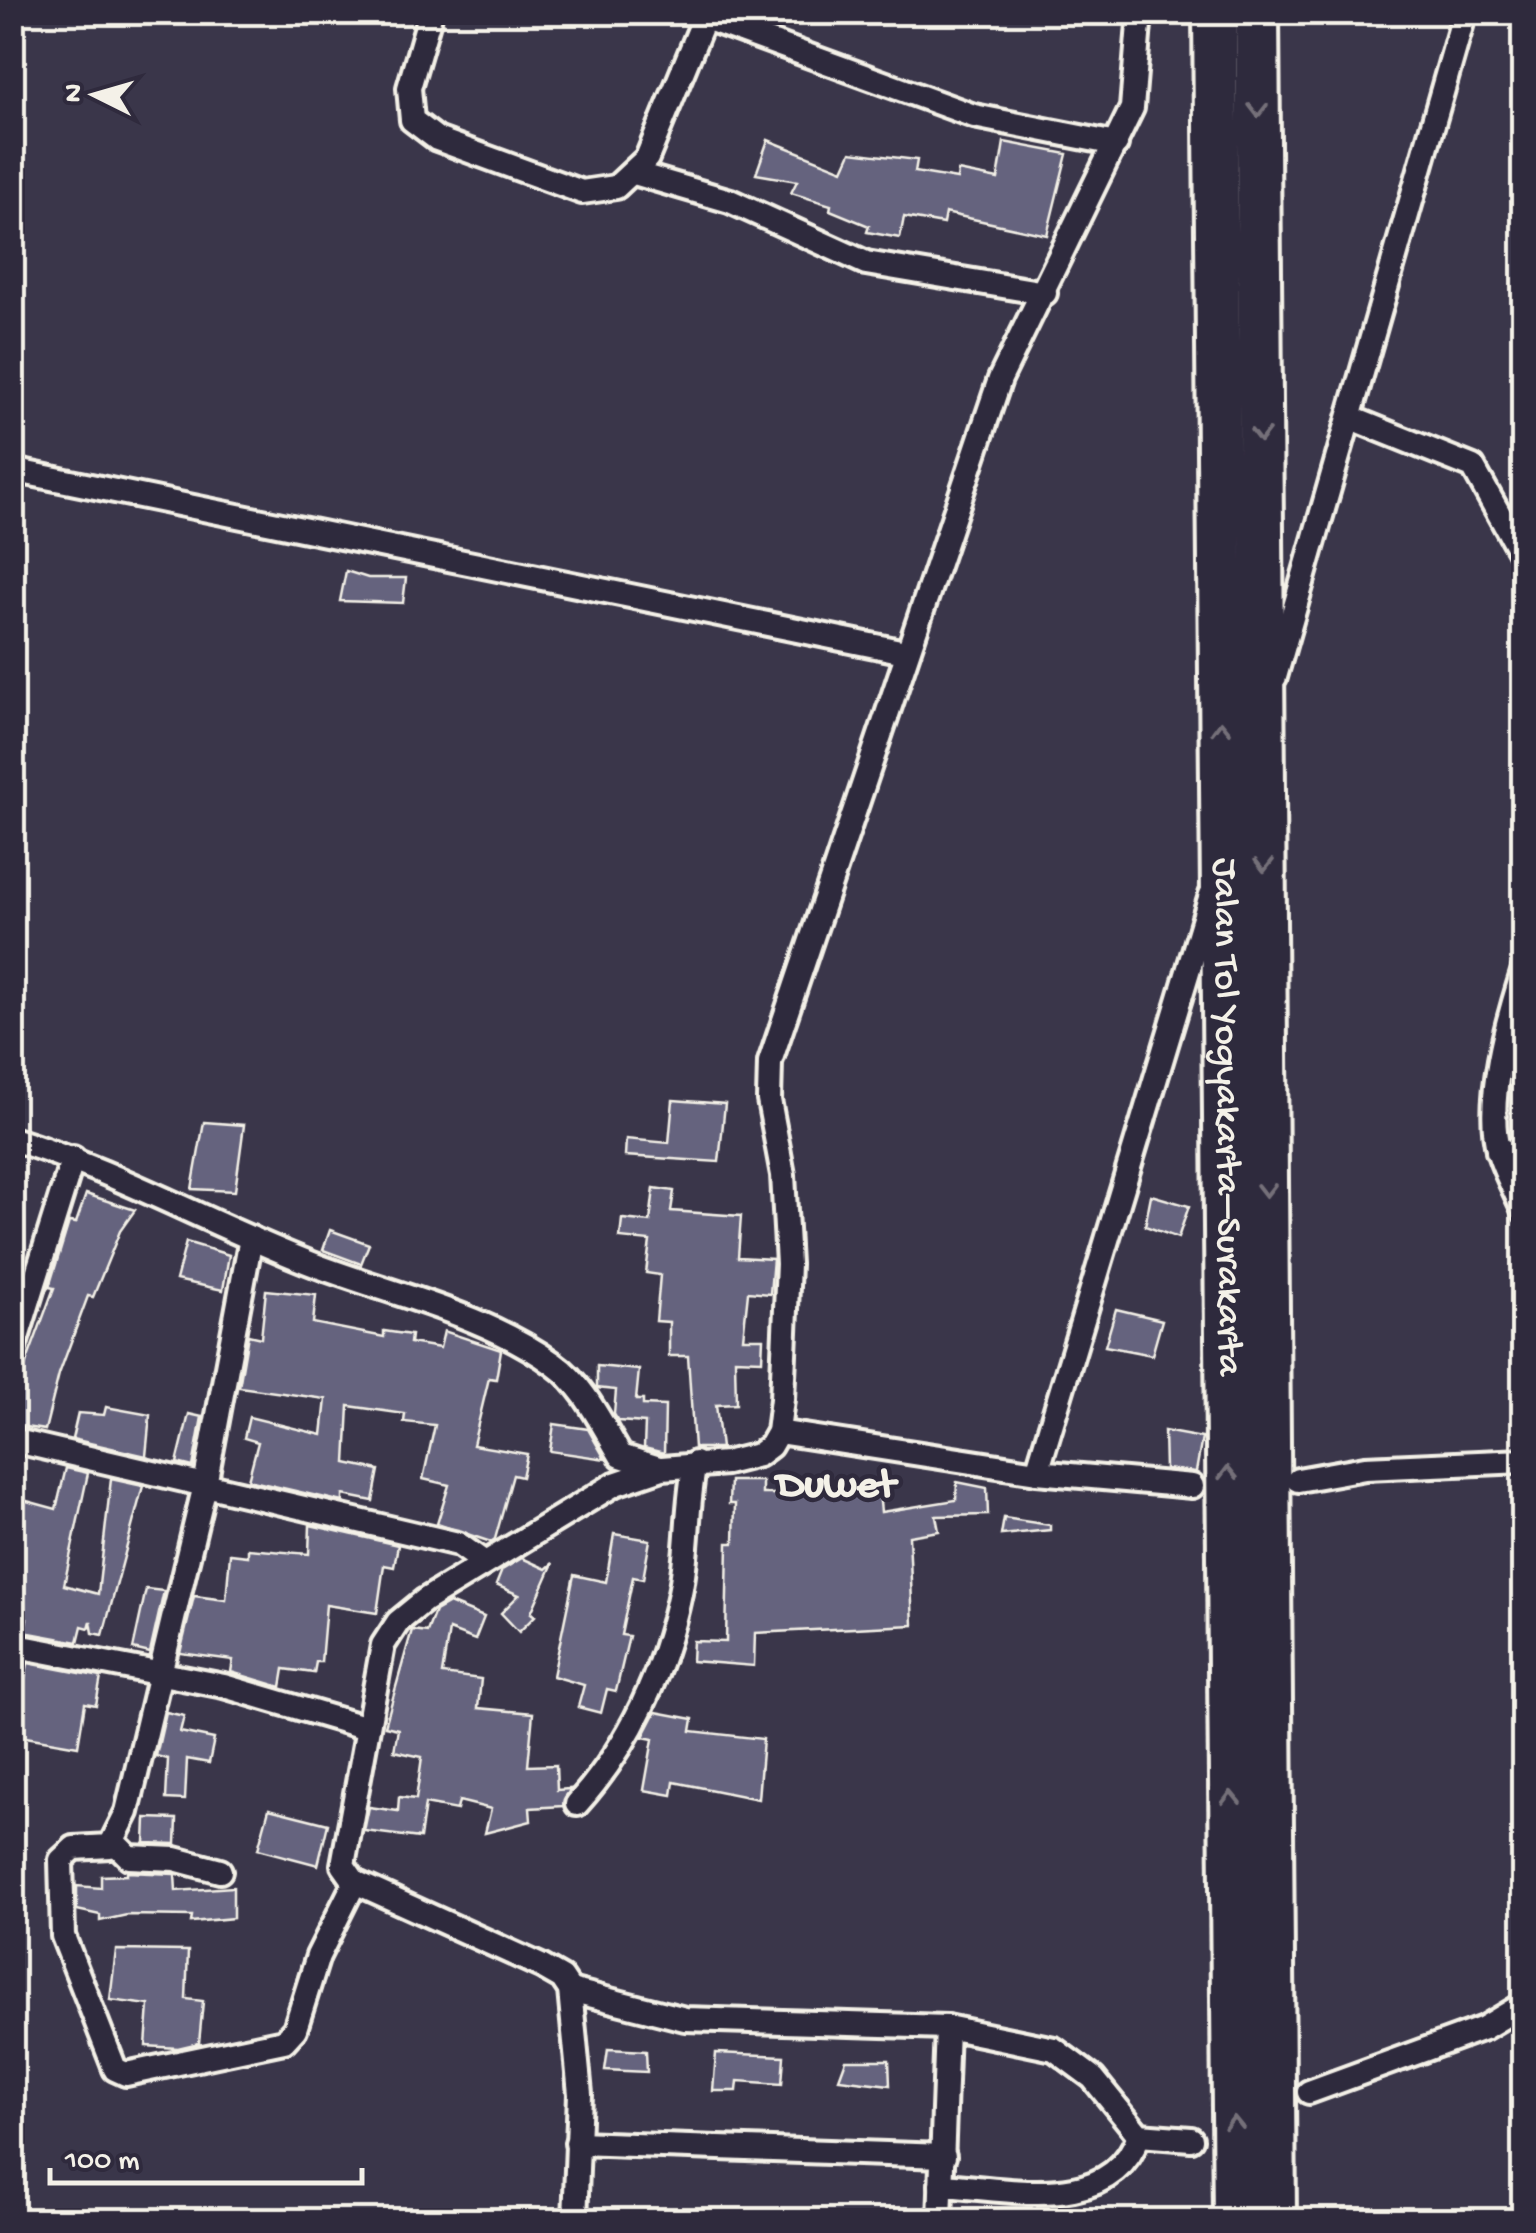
<svg xmlns="http://www.w3.org/2000/svg" width="1536" height="2233" font-family="'Gochi Hand',sans-serif">
	<style>
		.building { fill: #65647e; stroke: #f4f1e8; stroke-width: 2.5 }
		.lines { fill: none; stroke-linecap: round; stroke-linejoin: round }
		.minor-casing { stroke: #f4f1e8; stroke-width: 30 }
		.motorway-casing { stroke: #f4f1e8; stroke-width: 50 }
		.minor { stroke: #2f2a3d; stroke-width: 22 }
		.motorway { stroke: #2f2a3d; stroke-width: 42 }
		.oneway { stroke: #747079 }
		.labels { text-anchor: middle; dominant-baseline: central; stroke-width: 9; stroke-linejoin: round; paint-order: stroke }
		.street-label { font-size: 38px; fill: #f4f1e8; stroke: #2f2a3d }
		.quarter-label { font-size: 42px; font-weight: bold; fill: #f4f1e8; stroke: #2f2a3d }
	</style>
	<rect width="100%" height="100%" fill="#3a364a"/>
	<filter id="ink" filterUnits="userSpaceOnUse"><feTurbulence type="fractalNoise" baseFrequency=".01" numOctaves="2"/><feDisplacementMap in="SourceGraphic" scale="20" xChannelSelector="R" yChannelSelector="G"/><feConvolveMatrix kernelMatrix="1 2 1 2 8 2 1 2 1" color-interpolation-filters="sRGB"/></filter>
	<g filter="url(#ink)">
		<g class="building">
			<path d="M768 140 843 170 851 152 917 160 915 172 957 179 958 171 998 179 1004 142 1067 154 1047 235 945 213 943 224 904 217 900 238 867 232 869 226 830 210 831 205 791 193 797 181 756 174Z"/>
			<path d="M346 571 368 578H406L403 603 340 601Z"/>
			<path d="M673 1100 725 1104 719 1162 625 1156 626 1139 669 1143Z"/>
			<path d="M204 1122 244 1125 235 1191 192 1189Z"/>
			<path d="M654 1188 674 1191 671 1211 741 1216 738 1257 773 1259 770 1294 748 1292 743 1338H763L762 1360 735 1359 736 1404 716 1405 721 1448H694L688 1356H669V1322L656 1321 660 1275 646 1273 650 1241 620 1238 622 1219 650 1222Z"/>
			<path d="M86 1194 135 1210 120 1231 93 1297 88 1296 59 1374 45 1430 12 1425 14 1369H24L54 1288 49 1287 69 1222 76 1223Z"/>
			<path d="M1151 1195 1189 1206 1178 1238 1145 1226Z"/>
			<path d="M330 1230 369 1244 361 1264 323 1250Z"/>
			<path d="M186 1242 229 1255 223 1290 176 1280Z"/>
			<path d="M266 1290 316 1295 313 1323 384 1337V1331L411 1335 410 1343 440 1348 444 1331 501 1350 496 1379 489 1378 473 1445 527 1454 522 1477 513 1475 495 1539 491 1542 437 1524 449 1485 423 1479 435 1425 404 1422 405 1414 349 1406 346 1463 379 1470 373 1501 343 1495V1502L248 1480 258 1442 244 1438 249 1417 322 1435 326 1399 239 1387 248 1335 261 1338Z"/>
			<path d="M1116 1309 1162 1320 1152 1355 1105 1346Z"/>
			<path d="M597 1366 639 1370 636 1400H643V1405L665 1406 664 1453 644 1448 645 1423 618 1421 614 1414 616 1390 597 1388Z"/>
			<path d="M106 1407 150 1415 146 1456 72 1439 78 1413 104 1415Z"/>
			<path d="M189 1414 202 1417 193 1467 177 1463Z"/>
			<path d="M554 1424 588 1429 605 1459 550 1451Z"/>
			<path d="M1164 1431 1202 1438 1196 1472 1165 1469Z"/>
			<path d="M66 1468 88 1473 64 1585 98 1594 111 1479 143 1486 103 1635 93 1633 91 1621 89 1628 82 1626 78 1642 24 1632 27 1619 12 1616V1497L56 1509Z"/>
			<path d="M730 1481H762V1494H809L878 1482 881 1512 956 1500 957 1482 987 1488 988 1515 936 1516 939 1531 909 1536 913 1625 755 1633 754 1666 692 1661 693 1641 726 1642 728 1543H734L735 1504H729Z"/>
			<path d="M1004 1518 1050 1525V1530L1001 1535Z"/>
			<path d="M310 1525 398 1545 394 1567 384 1565 377 1613 326 1605 321 1662H316L314 1673 284 1669 281 1687 231 1672 233 1660 180 1653 194 1596 226 1600 230 1554 248 1556V1549L309 1554Z"/>
			<path d="M614 1534 650 1540 643 1579 633 1577 621 1635 629 1636 616 1691 607 1689 601 1713 578 1707 584 1685 553 1676 574 1575 606 1582Z"/>
			<path d="M522 1558 546 1569 553 1563 531 1613 535 1616 519 1632 501 1613 519 1595 496 1585 502 1570Z"/>
			<path d="M146 1589 164 1591 150 1653 133 1649Z"/>
			<path d="M449 1603 484 1617 475 1640 449 1630 442 1674 481 1679 478 1708 533 1713 528 1766 556 1765 557 1790 570 1789 563 1806 530 1808 531 1821 485 1833 491 1809 459 1801 457 1810 425 1804 420 1838 364 1831 369 1807 398 1811 399 1797 416 1799 422 1757 394 1751 398 1729 385 1726 412 1630 427 1632 435 1611Z"/>
			<path d="M28 1663 101 1677 96 1705 85 1703 78 1746 14 1735Z"/>
			<path d="M166 1712 184 1716 180 1732 214 1739 209 1763 187 1759 185 1800 166 1799 168 1759 156 1756Z"/>
			<path d="M656 1712 693 1719 691 1731 763 1739 758 1799 674 1782 672 1795 644 1790 653 1739 643 1737Z"/>
			<path d="M269 1809 328 1824 318 1865 258 1849Z"/>
			<path d="M146 1818 177 1819 176 1844 145 1843Z"/>
			<path d="M127 1872 175 1874 176 1891 233 1887V1918L191 1922 192 1916 127 1915 100 1921V1915L77 1910V1886L101 1888V1876L127 1875Z"/>
			<path d="M116 1950 188 1951 186 1999 203 2001 199 2043 178 2048 146 2046 149 2005 110 2000Z"/>
			<path d="M608 2049 646 2051 647 2072 605 2070Z"/>
			<path d="M716 2053 784 2056 782 2084 738 2081 737 2091H713Z"/>
			<path d="M846 2060H889L890 2085 839 2079Z"/>
		</g>
		<g class="lines">
			<defs>
				<g id="minor">
					<path d="M431 12 409 88 412 120 437 139 582 192 616 187 647 158 707 12"/>
					<path d="M689 12 974 116 1116 144"/>
					<path d="M634 173 730 201 866 263 1045 293"/>
					<path d="M1351 418 1473 467 1524 559"/>
					<path d="M12 470 905 652"/>
					<path d="M1275 677 1465 12"/>
					<path d="M1524 969C1508 1019 1484 1102 1499 1153 1505 1173 1516 1192 1524 1211"/>
					<path d="M12 1139C117 1171 213 1226 315 1265 394 1295 485 1314 554 1364 584 1385 602 1425 621 1456L659 1468"/>
					<path d="M1498 1151 1524 1153"/>
					<path d="M251 1238 205 1485 127 1812 110 1846 74 1848 61 1860 63 1936 115 2069 126 2074 284 2041 295 2029 318 1956 355 1882"/>
					<path d="M12 1354 73 1158"/>
					<path d="M778 1432 1037 1472 1192 1486"/>
					<path d="M12 1440 458 1544 482 1561"/>
					<path d="M1037 1472 1211 895"/>
					<path d="M1298 1480 1365 1468 1524 1461"/>
					<path d="M12 1645 224 1686 367 1728"/>
					<path d="M577 1804C630 1745 664 1670 680 1593 689 1550 686 1506 695 1463"/>
					<path d="M114 1842 129 1857 175 1859 220 1871"/>
					<path d="M570 1990 685 2019 947 2027 1054 2049 1093 2078 1139 2135 1191 2139"/>
					<path d="M1309 2092 1484 2028 1524 2004"/>
					<path d="M577 2143 944 2156"/>
					<path d="M941 2185C1008 2188 1111 2216 1139 2135"/>
					<path d="M575 2220 580 2094 570 1990 562 1978 541 1966 355 1882 343 1865 383 1645 398 1622 425 1600 615 1484 662 1468 726 1463 758 1455 770 1446 778 1432 782 1399 788 1264 783 1175 769 1100 770 1062 1000 379 1132 108 1140 12"/>
					<path d="M940 2220 947 2027"/>
				</g>
				<g id="motorway">
					<path id="s1" d="M1215 12 1235 2220"/>
					<path d="M1257 12 1274 2220"/>
				</g>
			</defs>
			<use href="#minor" class="minor-casing"/>
			<use href="#motorway" class="motorway-casing"/>
			<use href="#minor" class="minor"/>
			<use href="#motorway" class="motorway"/>
		</g>
		<defs><path id="oneway-chevron" d="M-2-3.5L2.5 0L-2 3.5" fill="none" stroke-width="1.6" stroke-linecap="round" stroke-linejoin="round" transform="scale(2.5)"/></defs>
		<g class="oneway">
			<use href="#oneway-chevron" transform="translate(1258 110) rotate(90)"/>
			<use href="#oneway-chevron" transform="translate(1260 435) rotate(90)"/>
			<use href="#oneway-chevron" transform="translate(1221 728) rotate(-91)"/>
			<use href="#oneway-chevron" transform="translate(1264 865) rotate(90)"/>
			<use href="#oneway-chevron" transform="translate(1266 1190) rotate(90)"/>
			<use href="#oneway-chevron" transform="translate(1228 1473) rotate(-91)"/>
			<use href="#oneway-chevron" transform="translate(1231 1798) rotate(-91)"/>
			<use href="#oneway-chevron" transform="translate(1234 2123) rotate(-91)"/>
		</g>
	</g>
	<g class="labels">
		<g class="street-label">
			<text stroke="none"><textPath href="#s1" startOffset="1105">Jalan Tol Yogyakarta–Surakarta</textPath></text>
		</g>
		<g class="quarter-label">
			<text x="836" y="1487">Duwet</text>
		</g>
	</g>
	<rect width="1536" height="2233" fill="none" stroke="#2f2a3d" stroke-width="50"/>
	<rect x="25" y="25" width="1486" height="2183" fill="none" stroke="#f4f1e8" stroke-width="4" filter="url(#ink)"/>
	<g transform="translate(95 95) rotate(275)" stroke="#2f2a3d" stroke-width="8" paint-order="stroke">
	<path d="M0-8L18 38L0 25L-18 38Z" fill="#f4f1e8"/>
	<text y="-15" font-size="28" font-weight="bold" text-anchor="middle" fill="#f4f1e8">N</text>
	</g>
	<path d="M50 2168v15h312v-15" fill="none" stroke="#f4f1e8" stroke-width="5"/>
	<text x="65" y="2168" font-size="30" fill="#f4f1e8" stroke="#2f2a3d" stroke-width="8" paint-order="stroke">100 m</text>
</svg>
